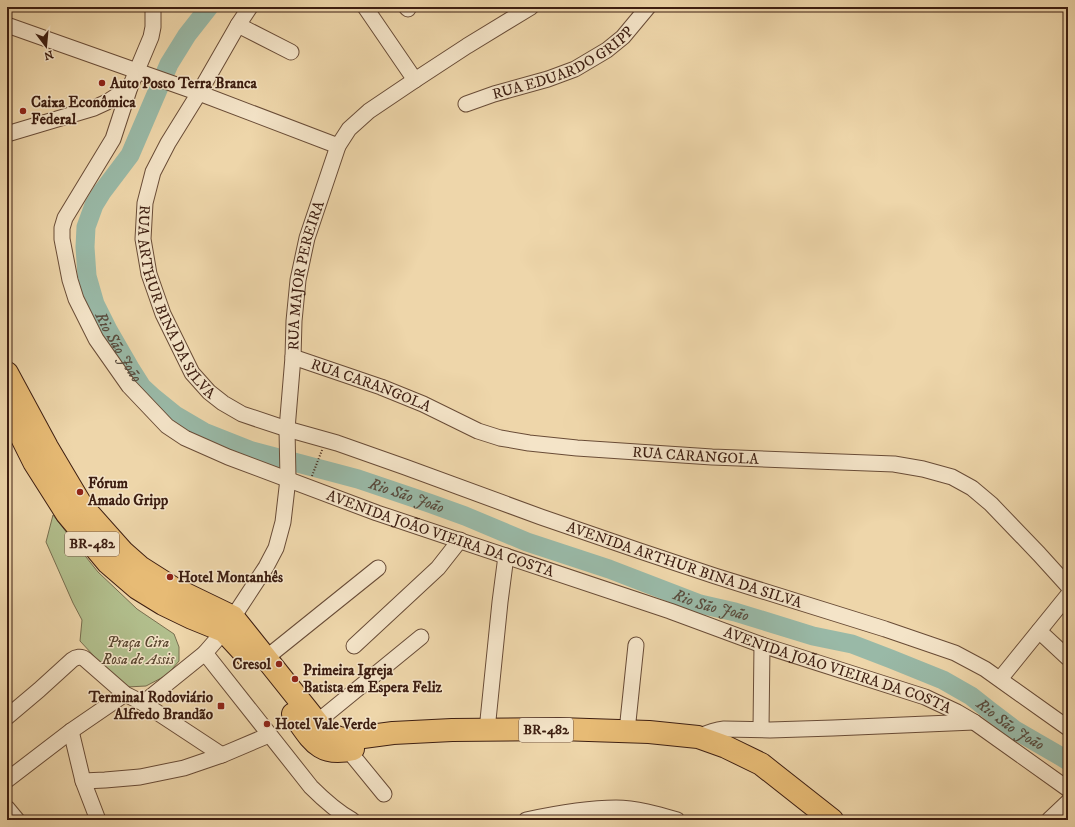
<svg xmlns="http://www.w3.org/2000/svg" width="1075" height="827" font-family="'IM FELL DW Pica',serif">
	<style>
		.green { fill: #b2bf8d; stroke: #786e4f }
		.lines { fill: none; stroke-linecap: round; stroke-linejoin: round }
		.river { stroke: #99b9a7; stroke-width: 19 }
		.minor-casing { stroke: #694c37; stroke-width: 17 }
		.highway-casing { stroke: #3d1e11; stroke-width: 24 }
		.path { stroke: #3d1e11; stroke-width: 2; stroke-dasharray: 1 2; stroke-linecap: butt }
		.minor { stroke: #f4e4c8; stroke-width: 15 }
		.highway { stroke: #e7bb75; stroke-width: 22 }
		.poi-dot { fill: #8f2418; stroke: #f4e4c8; stroke-width: 1.5 }
		.labels { text-anchor: middle; dominant-baseline: central; stroke-width: 3; stroke-linejoin: round; paint-order: stroke }
		.shield { fill: #f4e4c8; stroke: #745948; stroke-width: 1 }
		.shield-label { font-size: 14px; font-weight: bold; fill: #3d1e11 }
		.street-label { font-size: 15px; fill: #3d1e11; stroke: #f4e4c8 }
		.poi-label { font-size: 15px; font-weight: bold; fill: #3d1e11; stroke: #f4e4c8; text-anchor: start }
		.park-label { font-size: 15px; font-style: italic; fill: #5a4630; stroke: #f4e4c8 }
		.water-label { font-size: 16px; font-style: italic; fill: #594c3e; stroke: #f4e4c8 }
	</style>
	<rect width="100%" height="100%" fill="#eed6aa"/>
	<filter id="stains"><feTurbulence type="fractalNoise" baseFrequency=".005" numOctaves="4"/><feColorMatrix values="0 0 0 0 .2 0 0 0 0 .09 0 0 0 0 .02 0 0 0 .5 -.17"/></filter>
	<radialGradient id="worn" r=".72"><stop offset=".6" stop-color="#630" stop-opacity="0"/><stop offset="1" stop-color="#630" stop-opacity=".3"/></radialGradient>
	<path class="green" d="M53 515 74 542 98 572 137 609 174 634 179 647V661L167 675 146 686 127 687 106 669 80 641 82 620 73 603 46 542Z"/>
	<g class="lines">
		<path class="river" id="s1" d="M209 7 187 35 169 64 130 155 102 192 94 205 86 227 85 247 87 276 95 304 108 330 130 368 142 387 154 398 175 415 204 432 252 451 358 479 429 503 465 516 527 542 609 569 700 604 735 612 813 636 852 644 891 659 943 680 971 696 990 711 1015 730 1060 756 1068 761"/>
		<defs>
			<g id="minor">
				<path id="s2" d="M250 7 238 25 199 93 168 143 153 172 145 203 143 239 149 274 163 314 192 373 209 392 223 403 242 414 287 429 337 443 405 467 541 517 637 550 715 576 885 629 955 653 985 669 1068 728"/>
				<path d="M365 7 415 80"/>
				<path d="M406 7 408 9"/>
				<path d="M7 25 199 93 338 146"/>
				<path d="M238 25 291 52"/>
				<path id="s3" d="M130 87 113 139 65 218 62 228V239L70 280 76 299 96 339 129 386 167 426 185 438 228 457 377 513 670 611 762 645 925 697 957 712 974 722 1068 789"/>
				<path id="s4" d="M466 104 494 94 548 79 575 69 607 50 623 37 648 7"/>
				<path d="M7 134 94 108 107 102 130 87 151 37 153 27V7"/>
				<path id="s5" d="M293 357 381 387 423 404 478 431 500 438 529 443 577 448 712 457 894 464 923 469 952 477 972 488 991 504 1039 554 1068 586"/>
				<path d="M1039 631 1068 658"/>
				<path d="M354 646 438 568 460 540"/>
				<path d="M205 653 311 787C324 800 336 811 352 820"/>
				<path d="M266 658 378 568"/>
				<path d="M1000 679 1068 595"/>
				<path id="s6" d="M143 703 205 653 224 631 266 567 276 548 283 522 288 479 287 429 293 357 294 321 298 280 307 238 338 146 349 129 369 111 415 80 467 46 531 7"/>
				<path d="M7 717 39 690 72 660C76 657 81 656 85 659L125 694 143 703 222 755"/>
				<path d="M317 722 421 637"/>
				<path d="M761 729 762 645"/>
				<path d="M487 730 500 602 506 556"/>
				<path d="M71 731 83 781 98 820"/>
				<path d="M627 731 636 645"/>
				<path d="M698 737C707 733 715 730 724 729L770 730 833 728 974 722"/>
				<path d="M348 750 384 794"/>
				<path d="M7 780 71 731 125 694"/>
				<path d="M83 781 105 780 140 777 184 768 222 755 269 735"/>
				<path d="M7 808 17 820"/>
				<path d="M526 820C554 814 587 808 616 808 636 808 657 814 677 820"/>
				<path d="M1049 820 1068 802"/>
			</g>
			<g id="highway">
				<path d="M7 373 47 447 82 506 123 552 140 567 173 588 233 617 320 726C329 734 336 739 348 739L393 733 452 730 559 729 649 732 698 737 726 747 761 764 832 820"/>
				<path d="M7 408 34 462 67 514 108 563 137 588 163 604 192 618 224 631 248 657"/>
				<path d="M293 714C311 738 318 758 353 749"/>
			</g>
		</defs>
		<use href="#minor" class="minor-casing"/>
		<use href="#highway" class="highway-casing"/>
		<path class="path" d="M312 476 322 450"/>
		<use href="#minor" class="minor"/>
		<use href="#highway" class="highway"/>
	</g>
	<g class="poi-dot">
		<circle cx="102" cy="83" r="4"/>
		<circle cx="23" cy="111" r="4"/>
		<circle cx="80" cy="492" r="4"/>
		<circle cx="170" cy="577" r="4"/>
		<circle cx="279" cy="664" r="4"/>
		<circle cx="295" cy="679" r="4"/>
		<rect x="217" y="702" width="8" height="8" rx="2"/>
		<circle cx="267" cy="724" r="4"/>
	</g>
	<g class="labels">
		<g class="shield">
			<rect x="65" y="532" width="54" height="24" rx="3"/>
			<rect x="519" y="718" width="54" height="24" rx="3"/>
		</g>
		<g class="shield-label">
			<text x="92" y="544">BR-482</text>
			<text x="546" y="730">BR-482</text>
		</g>
		<g class="street-label">
			<text stroke="none"><textPath href="#s4" startOffset="106">RUA EDUARDO GRIPP</textPath></text>
			<text stroke="none"><textPath href="#s6" startOffset="482">RUA MAJOR PEREIRA</textPath></text>
			<text stroke="none"><textPath href="#s2" startOffset="330">RUA ARTHUR BINA DA SILVA</textPath></text>
			<text stroke="none"><textPath href="#s5" startOffset="83">RUA CARANGOLA</textPath></text>
			<text stroke="none"><textPath href="#s5" startOffset="419">RUA CARANGOLA</textPath></text>
			<text stroke="none"><textPath href="#s3" startOffset="682">AVENIDA JOÃO VIEIRA DA COSTA</textPath></text>
			<text stroke="none"><textPath href="#s2" startOffset="936">AVENIDA ARTHUR BINA DA SILVA</textPath></text>
			<text stroke="none"><textPath href="#s3" startOffset="1102">AVENIDA JOÃO VIEIRA DA COSTA</textPath></text>
		</g>
		<g class="poi-label">
			<text x="110" y="83">Auto Posto Terra Branca</text>
			<text x="31" y="102">Caixa Econômica<tspan x="31" dy="17">Federal</tspan></text>
			<text x="88" y="483">Fórum<tspan x="88" dy="17">Amado Gripp</tspan></text>
			<text x="178" y="577">Hotel Montanhês</text>
			<text x="271" y="664" text-anchor="end">Cresol</text>
			<text x="303" y="670">Primeira Igreja<tspan x="303" dy="17">Batista em Espera Feliz</tspan></text>
			<text x="213" y="697" text-anchor="end">Terminal Rodoviário<tspan x="213" dy="17">Alfredo Brandão</tspan></text>
			<text x="275" y="724">Hotel Vale Verde</text>
		</g>
		<g class="park-label">
			<text x="138" y="642">Praça Cira<tspan x="138" dy="17">Rosa de Assis</tspan></text>
		</g>
		<g class="water-label">
			<text stroke="none"><textPath href="#s1" startOffset="381">Rio São João</textPath></text>
			<text stroke="none"><textPath href="#s1" startOffset="717">Rio São João</textPath></text>
			<text stroke="none"><textPath href="#s1" startOffset="1041">Rio São João</textPath></text>
			<text stroke="none"><textPath href="#s1" startOffset="1366">Rio São João</textPath></text>
		</g>
	</g>
	<rect width="1075" height="827" fill="none" stroke="#eed6aa" stroke-width="24"/>
	<rect x="8" y="8" width="1059" height="811" fill="none" stroke="#3d1e11" stroke-width="2"/>
	<rect x="12" y="12" width="1051" height="803" fill="none" stroke="#3d1e11"/>
	<g transform="translate(46 46) rotate(164)" stroke="#f4e4c8" stroke-width="3" paint-order="stroke">
	<path d="M0-3L7 15L0 10L-7 15Z" fill="#3d1e11"/>
	<text y="-6" font-size="11" font-weight="bold" text-anchor="middle" fill="#3d1e11">N</text>
	</g>
	<rect width="100%" height="100%" filter="url(#stains)"/>
	<rect width="100%" height="100%" fill="url(#worn)"/>
</svg>
